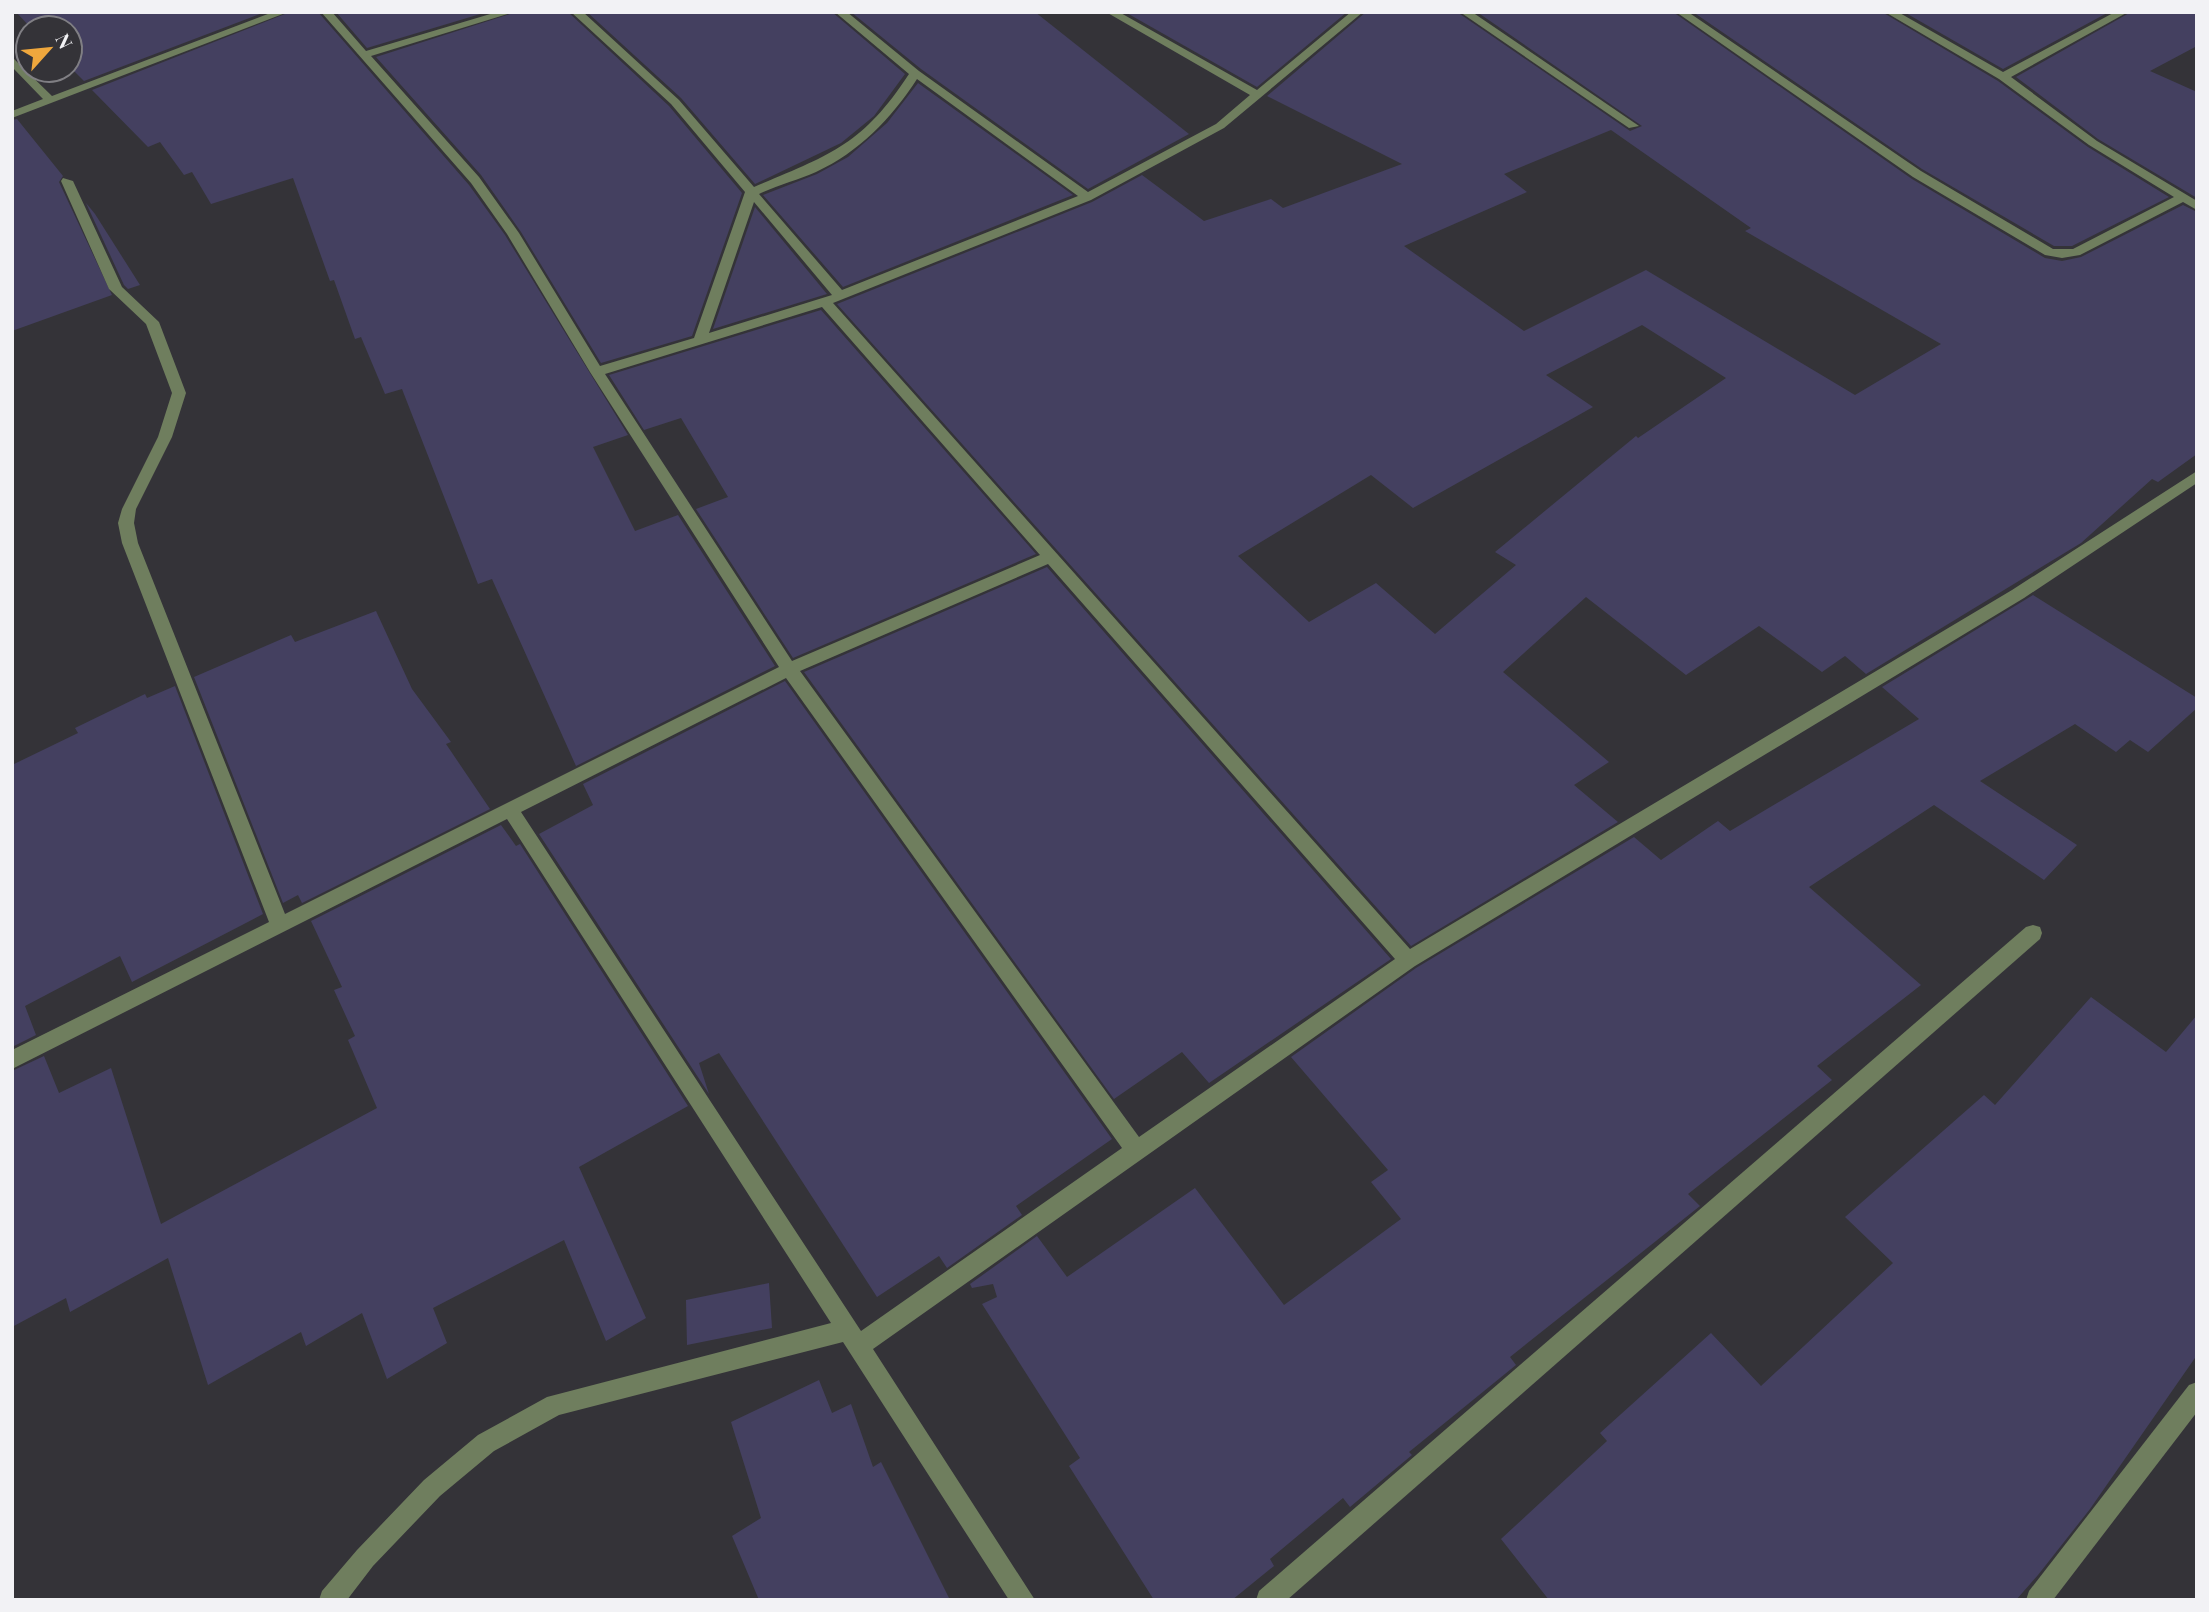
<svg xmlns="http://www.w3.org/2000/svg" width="2209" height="1612" font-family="'Playfair Display',serif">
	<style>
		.building { fill: #444060; fill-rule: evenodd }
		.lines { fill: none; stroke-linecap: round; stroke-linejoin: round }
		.minor { fill: #6f7e5e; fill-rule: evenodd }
	</style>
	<rect width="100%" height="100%" fill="#343338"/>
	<g class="building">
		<path d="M16 12H265L84 81 70 67V28H31Z"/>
		<path d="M290 12H318L469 185 505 235 628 435 593 447 635 531 678 515 775 666 576 766 492 579 478 584 402 389 385 394 361 337 355 339 334 280 330 281 293 178 211 204 192 172 184 175 160 142 148 147 92 90Z"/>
		<path d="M336 12H487L367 48Z"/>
		<path d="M516 12H568L669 106 742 193 692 336 601 363 521 232 481 175 376 57Z"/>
		<path d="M587 12H832L905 74 874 116 841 143 755 184 681 98Z"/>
		<path d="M851 12H1035L1189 134 1088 189 921 69Z"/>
		<path d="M1125 12H1347L1257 87Z"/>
		<path d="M1366 12H1457L1630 131 1642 126 1477 12H1673L1912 179 2045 258 2062 261 2081 257 2183 205 2197 212V454L2158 482 2152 479 2081 543 1866 674 1845 656 1822 672 1759 626 1686 675 1586 597 1503 672 1609 762 1574 785 1618 822 1411 946 837 304 1092 202 1142 175 1204 221 1271 199 1283 208 1402 164 1267 96ZM1611 130 1751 228 1745 231 1941 344 1855 395 1646 270 1524 331 1404 246 1527 192 1504 174ZM1642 325 1726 378 1638 438 1636 436 1495 552 1516 565 1435 634 1376 583 1309 622 1238 556 1371 475 1413 508 1593 407 1546 375Z"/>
		<path d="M1693 12H1882L1998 81 2088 147 2169 197 2072 246H2054L1922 169Z"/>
		<path d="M1904 12H2109L2003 69Z"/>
		<path d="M2131 12H2197V46L2150 71 2197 92V198L2098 139 2016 77Z"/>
		<path d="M918 83 1073 195 843 287 763 195 817 174 848 157 887 123Z"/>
		<path d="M17 119 63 176 59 182 112 295 12 331V120Z"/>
		<path d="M86 203 95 214 140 285 128 289 124 285Z"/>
		<path d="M755 207 827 294 713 329Z"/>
		<path d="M821 310 1036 554 793 658 696 509 728 497 681 418 644 430 609 375Z"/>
		<path d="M1047 567 1391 959 1209 1083 1182 1052 1114 1099 804 672Z"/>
		<path d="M2033 595 2197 698V708L2148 752 2130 740 2116 752 2075 724 1980 781 2077 845 2044 880 1934 805 1809 887 1921 985 1817 1066 1832 1080 1688 1194 1700 1206 1510 1357 1516 1365 1409 1452 1412 1455 1350 1507 1343 1498 1270 1559 1274 1566 1232 1600H1154L1069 1466 1080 1458 982 1304 997 1297 993 1284 972 1288 970 1284 1037 1236 1067 1277 1195 1188 1284 1305 1401 1219 1371 1182 1388 1170 1291 1057 1416 968 1634 837 1661 860 1718 821 1730 831 1919 719 1882 687Z"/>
		<path d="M376 611 412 689 451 742 446 744 490 809 302 903 298 895 283 903 194 677 291 635 295 642Z"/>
		<path d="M785 681 1112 1139 1016 1206 1022 1215 947 1268 939 1256 877 1297 719 1053 699 1063 709 1094 539 834 593 805 583 784Z"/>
		<path d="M175 686 263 914 132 982 120 956 25 1006 36 1035 12 1047V765L78 733 75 728 145 694 147 698Z"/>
		<path d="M501 825 516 846 520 844 688 1106 579 1167 646 1318 606 1341 564 1240 433 1308 447 1343 387 1379 362 1313 306 1346 301 1332 208 1385 168 1258 70 1312 66 1298 12 1327V1071L44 1056 59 1093 111 1068 161 1224 377 1108 348 1040 355 1036 334 990 342 987 311 921Z"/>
		<path d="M2091 997 2166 1052 2197 1015V1355L2090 1509 2038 1575 2016 1600H1549L1501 1539 1607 1441 1600 1433 1711 1333 1761 1386 1893 1263 1845 1217 1984 1095 1995 1105Z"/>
		<path d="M769 1283 772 1328 687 1345 686 1300Z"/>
		<path d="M819 1380 832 1413 851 1404 873 1467 881 1462 950 1600H759L732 1536 761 1518 731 1422Z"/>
	</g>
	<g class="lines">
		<g class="minor">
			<path d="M273 12H288L12 118V111L43 99 12 67V57L52 96Z"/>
			<path d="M321 12H332L366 51 497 12H514L371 56 479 177 519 233 600 366 694 338 745 192 671 104 571 12H583L679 100 754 187C829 155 862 146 909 74L835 12H847L919 71 1088 192 1216 124 1250 95 1106 12H1119L1257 90 1351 12H1363L1224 128 1091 200 833 303 1410 949 2012 590 2197 471V483L2024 598 1415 966 873 1349 1035 1600H1009L843 1342 559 1415 494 1451 440 1496 373 1566 347 1600H319L322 1591 357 1550 424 1480 478 1435 547 1397 831 1323 507 819 12 1069V1050L269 922 122 543 118 523 122 509 158 437 172 393 146 324 109 289 61 181 63 178 73 181 122 287 159 322 186 393 172 437 136 509 134 523 138 543 285 914 779 667 590 372 507 234 471 183ZM917 79 1078 196 842 290 759 194C778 185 798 180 816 172 859 152 891 119 917 79ZM754 202 832 295 709 333ZM822 307 1040 555 792 661 605 374ZM1048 564 1395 959 1139 1137 800 671ZM786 678 1122 1148 861 1331 521 812Z"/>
			<path d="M1460 12H1472L1639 126 1629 128Z"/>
			<path d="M1676 12H1688L1921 171 2053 249H2073L2174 197 2089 145 1999 79 1885 12H1898L2003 72 2115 12H2128L2011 77 2097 141 2197 201V210L2183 202 2080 255 2062 258 2045 255 1913 177Z"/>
			<path d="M2033 925 2040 927 2042 933 2040 939 1287 1600H1256L1259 1591 2026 927Z"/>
			<path d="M2197 1382V1412L2053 1600H2026L2029 1591 2189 1385Z"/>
		</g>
	</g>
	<rect width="2209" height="1612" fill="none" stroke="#f2f2f5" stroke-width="28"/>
	<g transform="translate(49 49) rotate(63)"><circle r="33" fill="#343338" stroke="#807f84" stroke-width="2"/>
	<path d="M0-5L12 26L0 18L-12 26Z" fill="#efa73d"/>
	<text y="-10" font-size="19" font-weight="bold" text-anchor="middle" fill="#f2f2f5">N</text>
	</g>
</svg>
